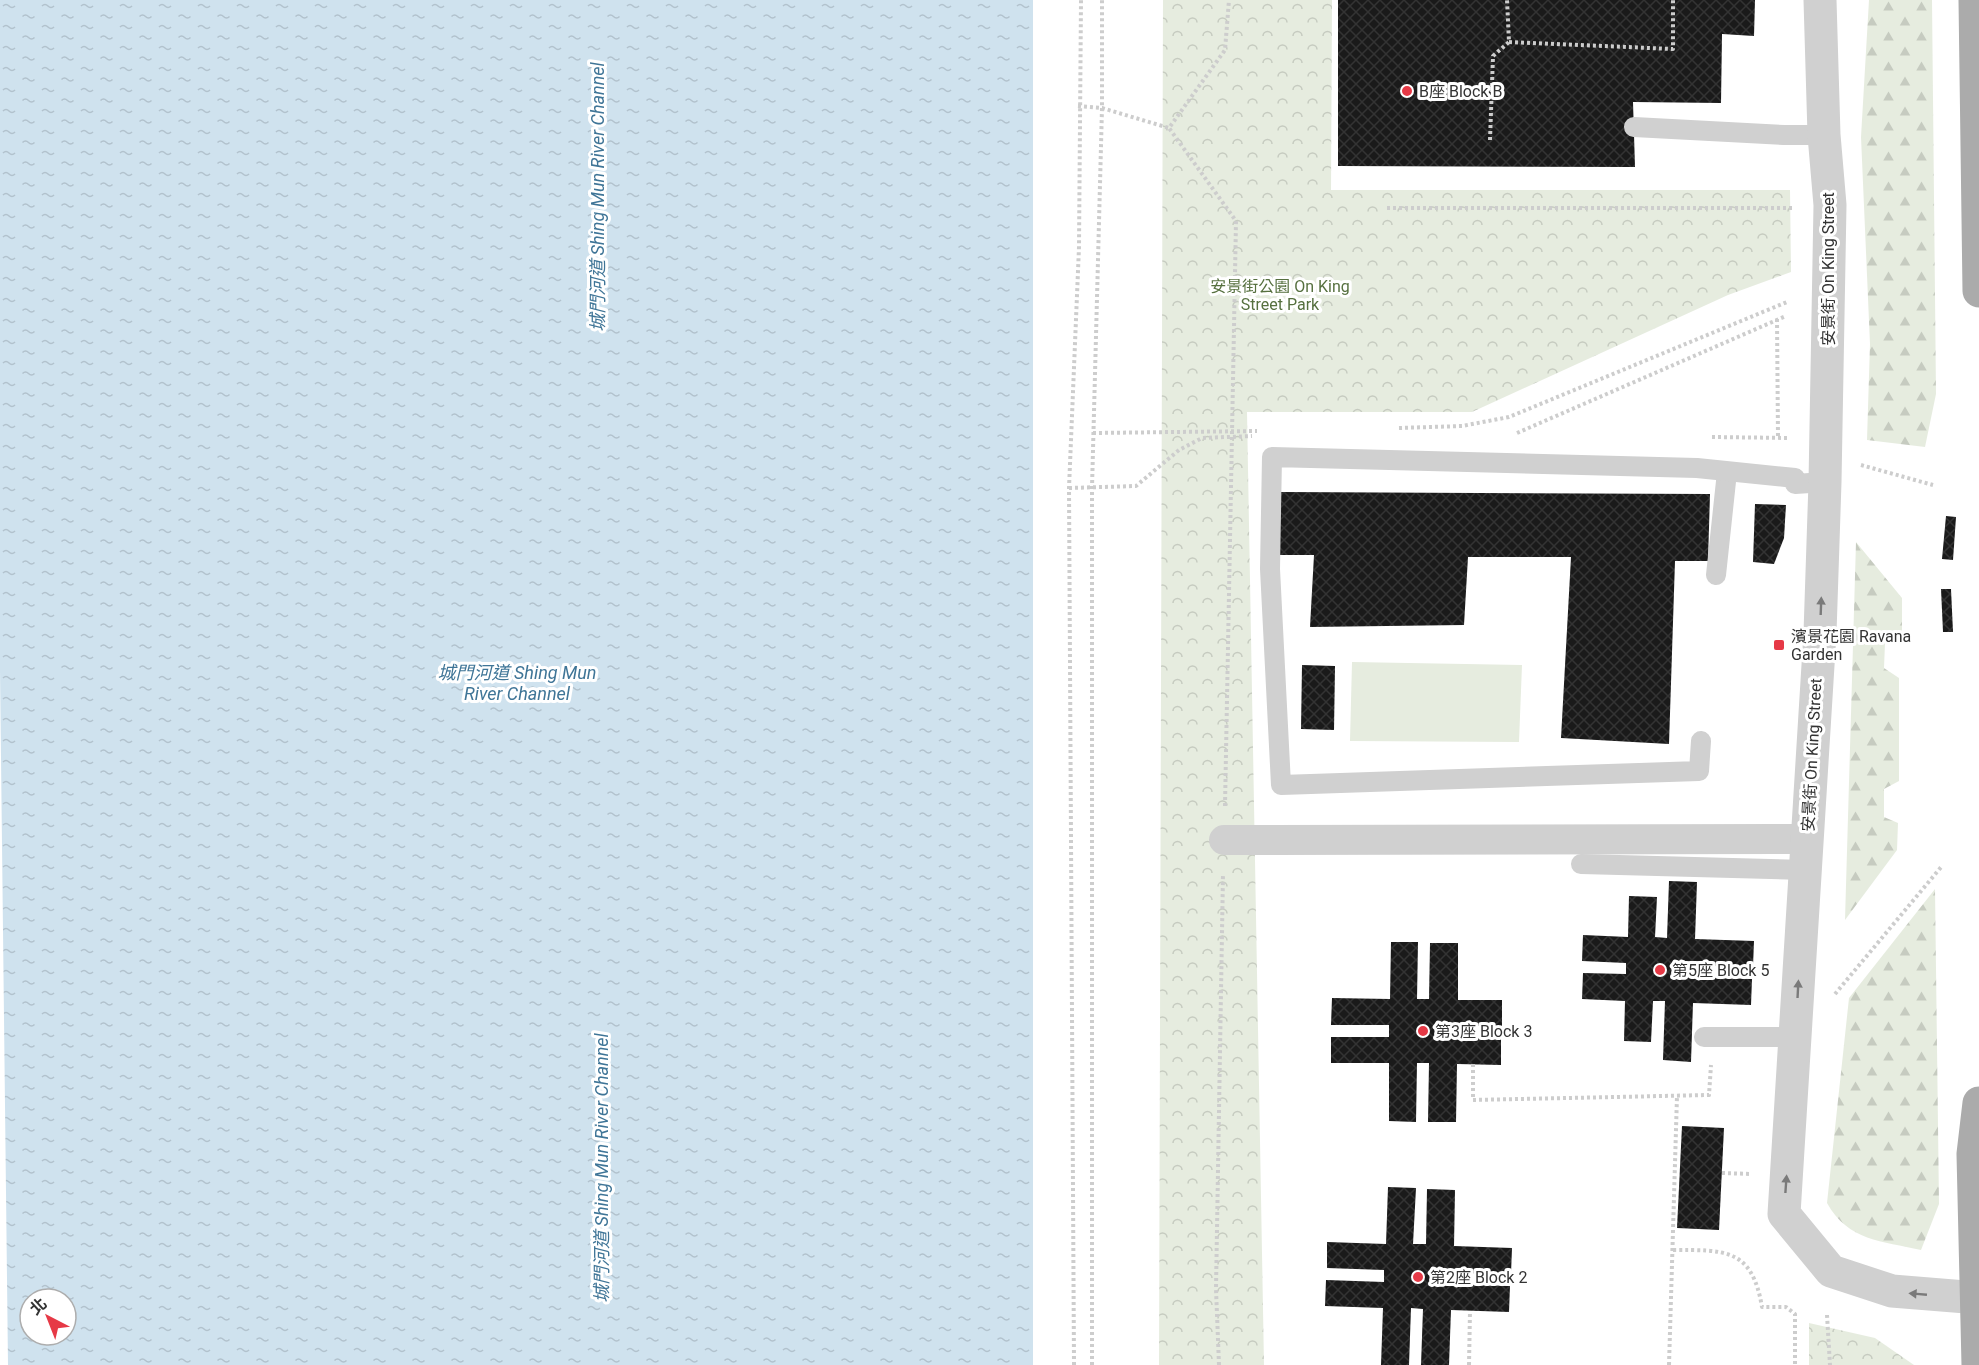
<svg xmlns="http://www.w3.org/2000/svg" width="1979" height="1365" font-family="Roboto,'Noto Sans TC',sans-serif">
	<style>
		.green { fill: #e6ecdf }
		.forest { fill: url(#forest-firs) }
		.park { fill: url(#park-crowns) }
		.water { fill: url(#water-ripples); fill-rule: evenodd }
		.building { fill: url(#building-cross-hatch) }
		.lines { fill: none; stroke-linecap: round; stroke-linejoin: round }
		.path { stroke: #cdcdcd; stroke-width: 4; stroke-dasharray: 3 3; stroke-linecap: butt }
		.service { stroke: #d0d0d0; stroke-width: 20 }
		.pedestrian { stroke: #d0d0d0; stroke-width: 30 }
		.minor { stroke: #d0d0d0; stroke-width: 33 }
		.primary { stroke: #ababab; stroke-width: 33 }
		.oneway { fill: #7a7a7a }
		.poi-dot { fill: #e63946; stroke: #fff; stroke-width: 2 }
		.labels { text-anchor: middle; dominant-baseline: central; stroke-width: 6; stroke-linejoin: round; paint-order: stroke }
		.poi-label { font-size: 16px; fill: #333; stroke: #fff; text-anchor: start }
		.street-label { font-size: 16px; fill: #333; stroke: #fff }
		.park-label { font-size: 16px; fill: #56703f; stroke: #fff }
		.water-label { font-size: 18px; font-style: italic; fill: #3f7597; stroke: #fff }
	</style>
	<defs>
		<pattern id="forest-firs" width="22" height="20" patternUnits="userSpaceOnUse" patternTransform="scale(1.5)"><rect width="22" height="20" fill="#e6ecdf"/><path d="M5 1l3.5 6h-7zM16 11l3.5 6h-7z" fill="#c6cbc0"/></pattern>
		<pattern id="park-crowns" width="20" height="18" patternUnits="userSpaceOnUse" patternTransform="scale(1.5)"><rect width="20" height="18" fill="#e6ecdf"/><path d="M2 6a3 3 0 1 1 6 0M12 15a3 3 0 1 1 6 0" fill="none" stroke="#c6cbc0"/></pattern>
		<pattern id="water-ripples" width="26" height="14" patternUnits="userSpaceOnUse" patternTransform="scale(1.5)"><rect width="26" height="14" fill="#cfe2ee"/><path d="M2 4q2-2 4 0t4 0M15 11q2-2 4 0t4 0" fill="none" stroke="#b2c2cd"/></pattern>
		<pattern id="building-cross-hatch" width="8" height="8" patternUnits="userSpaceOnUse" patternTransform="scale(1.5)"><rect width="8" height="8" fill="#1a1a1a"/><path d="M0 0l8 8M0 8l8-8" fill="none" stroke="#333"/></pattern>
	</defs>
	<rect width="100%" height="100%" fill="#fff"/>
	<path class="green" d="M1352 662 1522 665 1519 742 1350 741Z"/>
	<g class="forest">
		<path d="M1869 0H1932L1936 394 1925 447 1867 440 1870 344 1861 137Z"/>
		<path d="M1856 542 1902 598V631L1885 643 1884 668 1899 678V781L1884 789V817L1898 823 1897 850 1845 920Z"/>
		<path d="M1935 889 1939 1204 1921 1250C1882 1241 1848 1241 1827 1203L1849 998Z"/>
	</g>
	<g class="park">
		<path d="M1163 0H1332L1331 190H1790L1791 272 1728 295 1472 412H1247L1264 1365H1159Z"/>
		<path d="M1809 1323 1875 1338 1914 1365H1809Z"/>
	</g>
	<path class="water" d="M0 0H1033V1365H8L0 671ZM30 1299H66V1335H30Z"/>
	<g class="building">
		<path d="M1338 0H1755L1754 36 1722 34 1721 103 1633 102 1635 167 1338 166Z"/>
		<path d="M1281 492 1710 494 1708 561H1675L1669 744 1561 738 1571 557H1468L1464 625 1310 627 1314 555H1279Z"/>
		<path d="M1755 504 1786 505 1784 538 1774 564 1753 562Z"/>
		<path d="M1946 516 1956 517 1953 560 1942 559Z"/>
		<path d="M1941 589H1951L1953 632H1943Z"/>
		<path d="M1302 665 1335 666 1334 730 1301 729Z"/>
		<path d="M1669 881 1697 882 1695 939 1754 941 1753 967 1694 965V977L1752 979 1751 1005 1693 1003 1691 1062 1663 1060 1665 1001H1653L1651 1042 1624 1041 1625 1001 1582 999 1583 973 1626 974V963L1582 961 1583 935 1628 937 1629 896 1657 897 1655 937 1667 938Z"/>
		<path d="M1391 942H1418L1417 999H1429L1430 943H1458V1000H1502V1026H1457V1038H1501V1065L1457 1064 1456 1122H1428L1429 1063H1417L1416 1122 1389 1121V1063H1331V1037H1389V1025H1331L1332 998 1390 999Z"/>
		<path d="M1682 1126 1724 1128 1719 1230 1677 1228Z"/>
		<path d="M1388 1187 1416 1188 1413 1244H1426L1427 1189 1455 1190 1454 1246 1512 1248 1511 1274 1452 1273 1451 1284 1510 1286 1509 1312 1451 1310 1449 1365H1421L1423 1309 1411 1308 1409 1365H1381L1383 1308 1325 1306 1326 1280 1384 1282V1270L1327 1268V1242L1386 1244Z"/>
	</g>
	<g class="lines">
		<g class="path">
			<path d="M1509 42 1673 49V0"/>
			<path d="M1078 106 1102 108 1169 128"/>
			<path d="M1490 140 1493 56 1509 42 1507 0"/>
			<path d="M1387 208H1794"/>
			<path d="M1777 319 1778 437"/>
			<path d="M1399 428 1462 426 1509 417 1787 302"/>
			<path d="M1093 433 1257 431"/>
			<path d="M1517 433 1786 316"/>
			<path d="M1712 437 1789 438"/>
			<path d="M1861 465 1933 485"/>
			<path d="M1069 488 1136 486 1179 450 1202 438 1252 436"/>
			<path d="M1225 806 1236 221 1169 128 1225 50 1229 0"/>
			<path d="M1835 994 1942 866"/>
			<path d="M1473 1064V1100L1709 1095 1711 1065"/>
			<path d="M1722 1173 1751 1174"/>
			<path d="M1673 1250C1725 1250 1752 1248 1762 1307H1786L1795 1314V1365"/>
			<path d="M1827 1315 1830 1365"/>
			<path d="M1074 1365 1069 488 1079 247 1081 0"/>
			<path d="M1092 1365V488L1102 108V0"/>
			<path d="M1219 1365 1216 1289 1223 874"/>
			<path d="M1469 1365 1470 1311"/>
			<path d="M1669 1365 1677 1096"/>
		</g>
		<g class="service">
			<path d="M1634 127 1784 135H1824"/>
			<path d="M1716 575 1727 472"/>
			<path d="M1701 741 1699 771 1281 785 1270 569 1272 457 1697 468 1795 478V484L1825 482"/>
			<path d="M1581 864 1805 870"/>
			<path d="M1704 1037H1795"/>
		</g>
		<path class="pedestrian" d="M1224 840 1807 839"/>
		<path class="minor" d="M1820 0 1824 135 1830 205 1825 482 1820 633 1784 1214 1831 1271 1892 1291 1979 1298"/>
		<g class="primary">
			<path d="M1975 0 1979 291"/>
			<path d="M1978 1365 1973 1154 1979 1103"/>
		</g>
	</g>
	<defs><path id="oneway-solid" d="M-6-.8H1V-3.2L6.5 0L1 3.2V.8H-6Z" transform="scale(1.5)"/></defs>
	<g class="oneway">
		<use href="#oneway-solid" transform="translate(1821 606) rotate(-88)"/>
		<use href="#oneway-solid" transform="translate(1798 989) rotate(-87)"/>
		<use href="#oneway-solid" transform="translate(1786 1184) rotate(-86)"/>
		<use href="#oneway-solid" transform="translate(1918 1294) rotate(-175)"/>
	</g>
	<g class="poi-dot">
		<circle cx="1407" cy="91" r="6"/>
		<rect x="1773" y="639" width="12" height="12" rx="3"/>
		<circle cx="1660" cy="970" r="6"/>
		<circle cx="1423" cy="1031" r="6"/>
		<circle cx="1418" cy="1277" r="6"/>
	</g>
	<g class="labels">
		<g class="poi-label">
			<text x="1419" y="91">B座 Block B</text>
			<text x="1791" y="636">濱景花園 Ravana<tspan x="1791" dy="18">Garden</tspan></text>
			<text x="1672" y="970">第5座 Block 5</text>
			<text x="1435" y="1031">第3座 Block 3</text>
			<text x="1430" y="1277">第2座 Block 2</text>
		</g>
		<g class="street-label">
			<text transform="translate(1828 269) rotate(-90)">安景街 On King Street</text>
			<text transform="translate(1812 755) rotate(-87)">安景街 On King Street</text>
		</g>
		<g class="park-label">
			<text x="1280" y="286">安景街公園 On King<tspan x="1280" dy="18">Street Park</tspan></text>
		</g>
		<g class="water-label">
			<text transform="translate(597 197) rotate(-90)">城門河道 Shing Mun River Channel</text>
			<text x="517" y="672">城門河道 Shing Mun<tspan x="517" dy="21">River Channel</tspan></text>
			<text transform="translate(601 1168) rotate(-90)">城門河道 Shing Mun River Channel</text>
		</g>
	</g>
	<g transform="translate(48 1317) rotate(318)"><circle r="28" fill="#ffffff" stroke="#adadad" stroke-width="1.5"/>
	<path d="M0-4.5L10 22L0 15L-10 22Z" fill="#e63946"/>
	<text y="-9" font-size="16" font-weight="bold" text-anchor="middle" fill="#333333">北</text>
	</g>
</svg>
